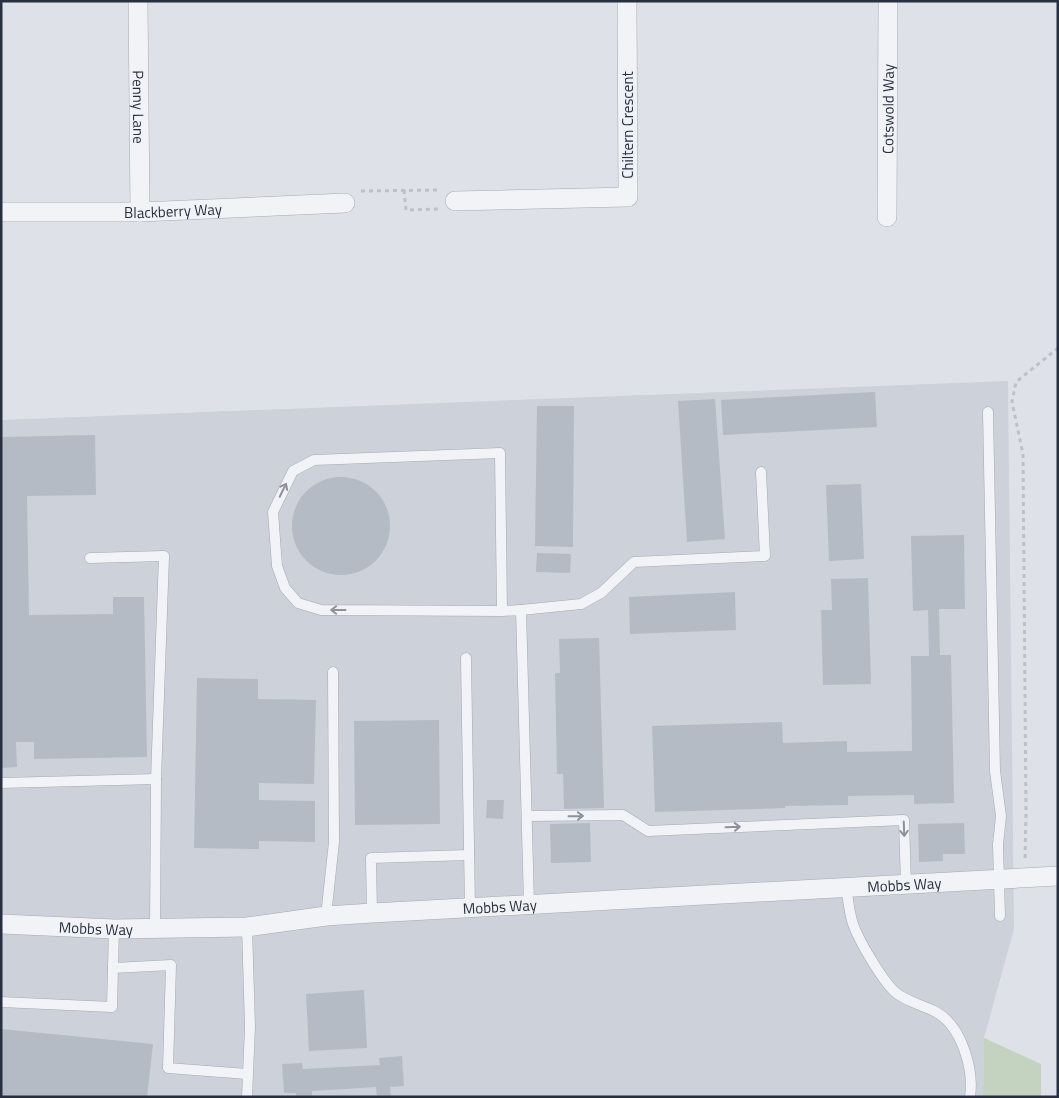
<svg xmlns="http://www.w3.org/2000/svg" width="1059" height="1098" font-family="'Titillium Web',sans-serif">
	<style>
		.built { fill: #ccd1da }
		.green { fill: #c3d3bf }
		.building { fill: #b5bbc5 }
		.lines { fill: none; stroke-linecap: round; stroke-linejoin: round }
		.service-casing { stroke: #a3a9b2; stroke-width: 11 }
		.minor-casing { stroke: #a3a9b2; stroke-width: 20 }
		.path { stroke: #bcc0c7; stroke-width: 3; stroke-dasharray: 4 4; stroke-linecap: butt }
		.service { stroke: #f1f3f6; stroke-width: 10 }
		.minor { stroke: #f1f3f6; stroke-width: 19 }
		.oneway { stroke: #8c919b }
		.labels { text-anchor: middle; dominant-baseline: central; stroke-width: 4; stroke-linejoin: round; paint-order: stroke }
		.street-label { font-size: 15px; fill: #272f40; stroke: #eef1f6 }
	</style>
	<rect width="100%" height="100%" fill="#dee2e8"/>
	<path class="built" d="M1008 381 1014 929 984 1038 983 1097H1V420Z"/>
	<path class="green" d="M984 1038 1041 1064V1097H983Z"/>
	<g class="building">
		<path d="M875 392 877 427 723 435 721 400Z"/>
		<path d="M715 399 725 539 687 542 678 401Z"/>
		<path d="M537 406H574L573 547 535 546Z"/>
		<path d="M95 435 96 495 27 496 29 615 113 614V597H144L147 757 34 759V742H16L17 767 1 768V437Z"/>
		<circle cx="341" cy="526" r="49"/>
		<path d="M861 484 864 559 829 561 826 485Z"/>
		<path d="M964 535 965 609H939L940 655H951L954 803 914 804V795L848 796V805L785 806V808L655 812 652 726 782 722 783 743 847 741V752L912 751 911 656H929L928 610 913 611 911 536Z"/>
		<path d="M537 553 571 554 570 573 536 572Z"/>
		<path d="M868 578 871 684 823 685 821 610H832L831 579Z"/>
		<path d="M735 592 736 630 630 634 629 597Z"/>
		<path d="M599 638 604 808 564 809 563 774H557L555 673H560L559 639Z"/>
		<path d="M197 678 258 679V699L316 700 314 784 259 783V800L315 801V842L259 841V849L194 848Z"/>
		<path d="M439 720 440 824 355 825 354 721Z"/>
		<path d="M487 800H504L503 819 486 818Z"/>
		<path d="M590 823 591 862 551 863 550 824Z"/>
		<path d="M964 823 965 854H943V861L919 862 918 824Z"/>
		<path d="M364 990 367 1048 309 1051 306 994Z"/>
		<path d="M1 1029 153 1044 147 1097H1Z"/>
		<path d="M402 1056 404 1086 390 1087 391 1097H377L376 1087 312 1091V1097H296V1093H284L282 1064 302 1063 303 1069 380 1065 379 1058Z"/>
	</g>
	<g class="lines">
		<defs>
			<g id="service">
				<path d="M988 412 995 771 1001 816 998 845 1000 916"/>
				<path d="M90 558 164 556 156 779"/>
				<path d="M521 610 581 604 601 593 634 562 765 556 761 472"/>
				<path d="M502 611 500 453 314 460 293 471 273 512 277 566 285 588 298 603 321 610 502 611 521 610 529 904"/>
				<path d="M466 658 470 909"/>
				<path d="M1 783 156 779 155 929"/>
				<path d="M527 816 623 815 648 831 904 820 906 885"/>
				<path d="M846 886C848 899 849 912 853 924 859 941 882 980 895 992 905 1001 925 1006 936 1012 962 1026 974 1070 970 1097"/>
				<path d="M372 913 371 858 469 855"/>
				<path d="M326 916 334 842 333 672"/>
				<path d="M113 968 171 965 168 1068 247 1074"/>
				<path d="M1 1002 112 1007 114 929"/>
				<path d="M247 1097 250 1027 247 927"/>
			</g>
			<g id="minor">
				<path id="s1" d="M138 1 140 212"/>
				<path d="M455 201 628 197 627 1"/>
				<path id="s2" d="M1 212H140L345 203"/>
				<path id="s3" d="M887 217 888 1"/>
				<path id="s4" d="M1 924 114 929 247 927 326 916 372 913 1058 876"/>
			</g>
		</defs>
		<use href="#service" class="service-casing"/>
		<use href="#minor" class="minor-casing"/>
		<g class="path">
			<path d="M404 190 406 210 438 209"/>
			<path d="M361 191 440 190"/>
			<path d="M1025 858 1026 813 1023 454 1012 402 1016 382 1058 348"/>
		</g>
		<use href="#service" class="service"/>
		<use href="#minor" class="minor"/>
	</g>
	<defs><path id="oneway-shaft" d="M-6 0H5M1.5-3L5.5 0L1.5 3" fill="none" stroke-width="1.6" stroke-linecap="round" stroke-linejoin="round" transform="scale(1.25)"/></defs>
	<g class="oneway">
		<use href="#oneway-shaft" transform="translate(283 490) rotate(-64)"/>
		<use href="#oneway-shaft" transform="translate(338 610) rotate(-180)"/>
		<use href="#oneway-shaft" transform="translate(576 816) rotate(-1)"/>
		<use href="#oneway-shaft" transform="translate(733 827) rotate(-2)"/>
		<use href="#oneway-shaft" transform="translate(904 829) rotate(88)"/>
	</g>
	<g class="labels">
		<g class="street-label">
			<text stroke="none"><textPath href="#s1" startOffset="106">Penny Lane</textPath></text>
			<text stroke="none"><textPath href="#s3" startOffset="108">Cotswold Way</textPath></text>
			<text transform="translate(627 125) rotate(-90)">Chiltern Crescent</text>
			<text stroke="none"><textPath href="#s2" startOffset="172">Blackberry Way</textPath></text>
			<text stroke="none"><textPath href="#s4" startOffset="905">Mobbs Way</textPath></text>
			<text stroke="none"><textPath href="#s4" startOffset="500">Mobbs Way</textPath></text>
			<text stroke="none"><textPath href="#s4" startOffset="95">Mobbs Way</textPath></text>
		</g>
	</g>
	<rect width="1059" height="1098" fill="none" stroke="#272f40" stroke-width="5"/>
</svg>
